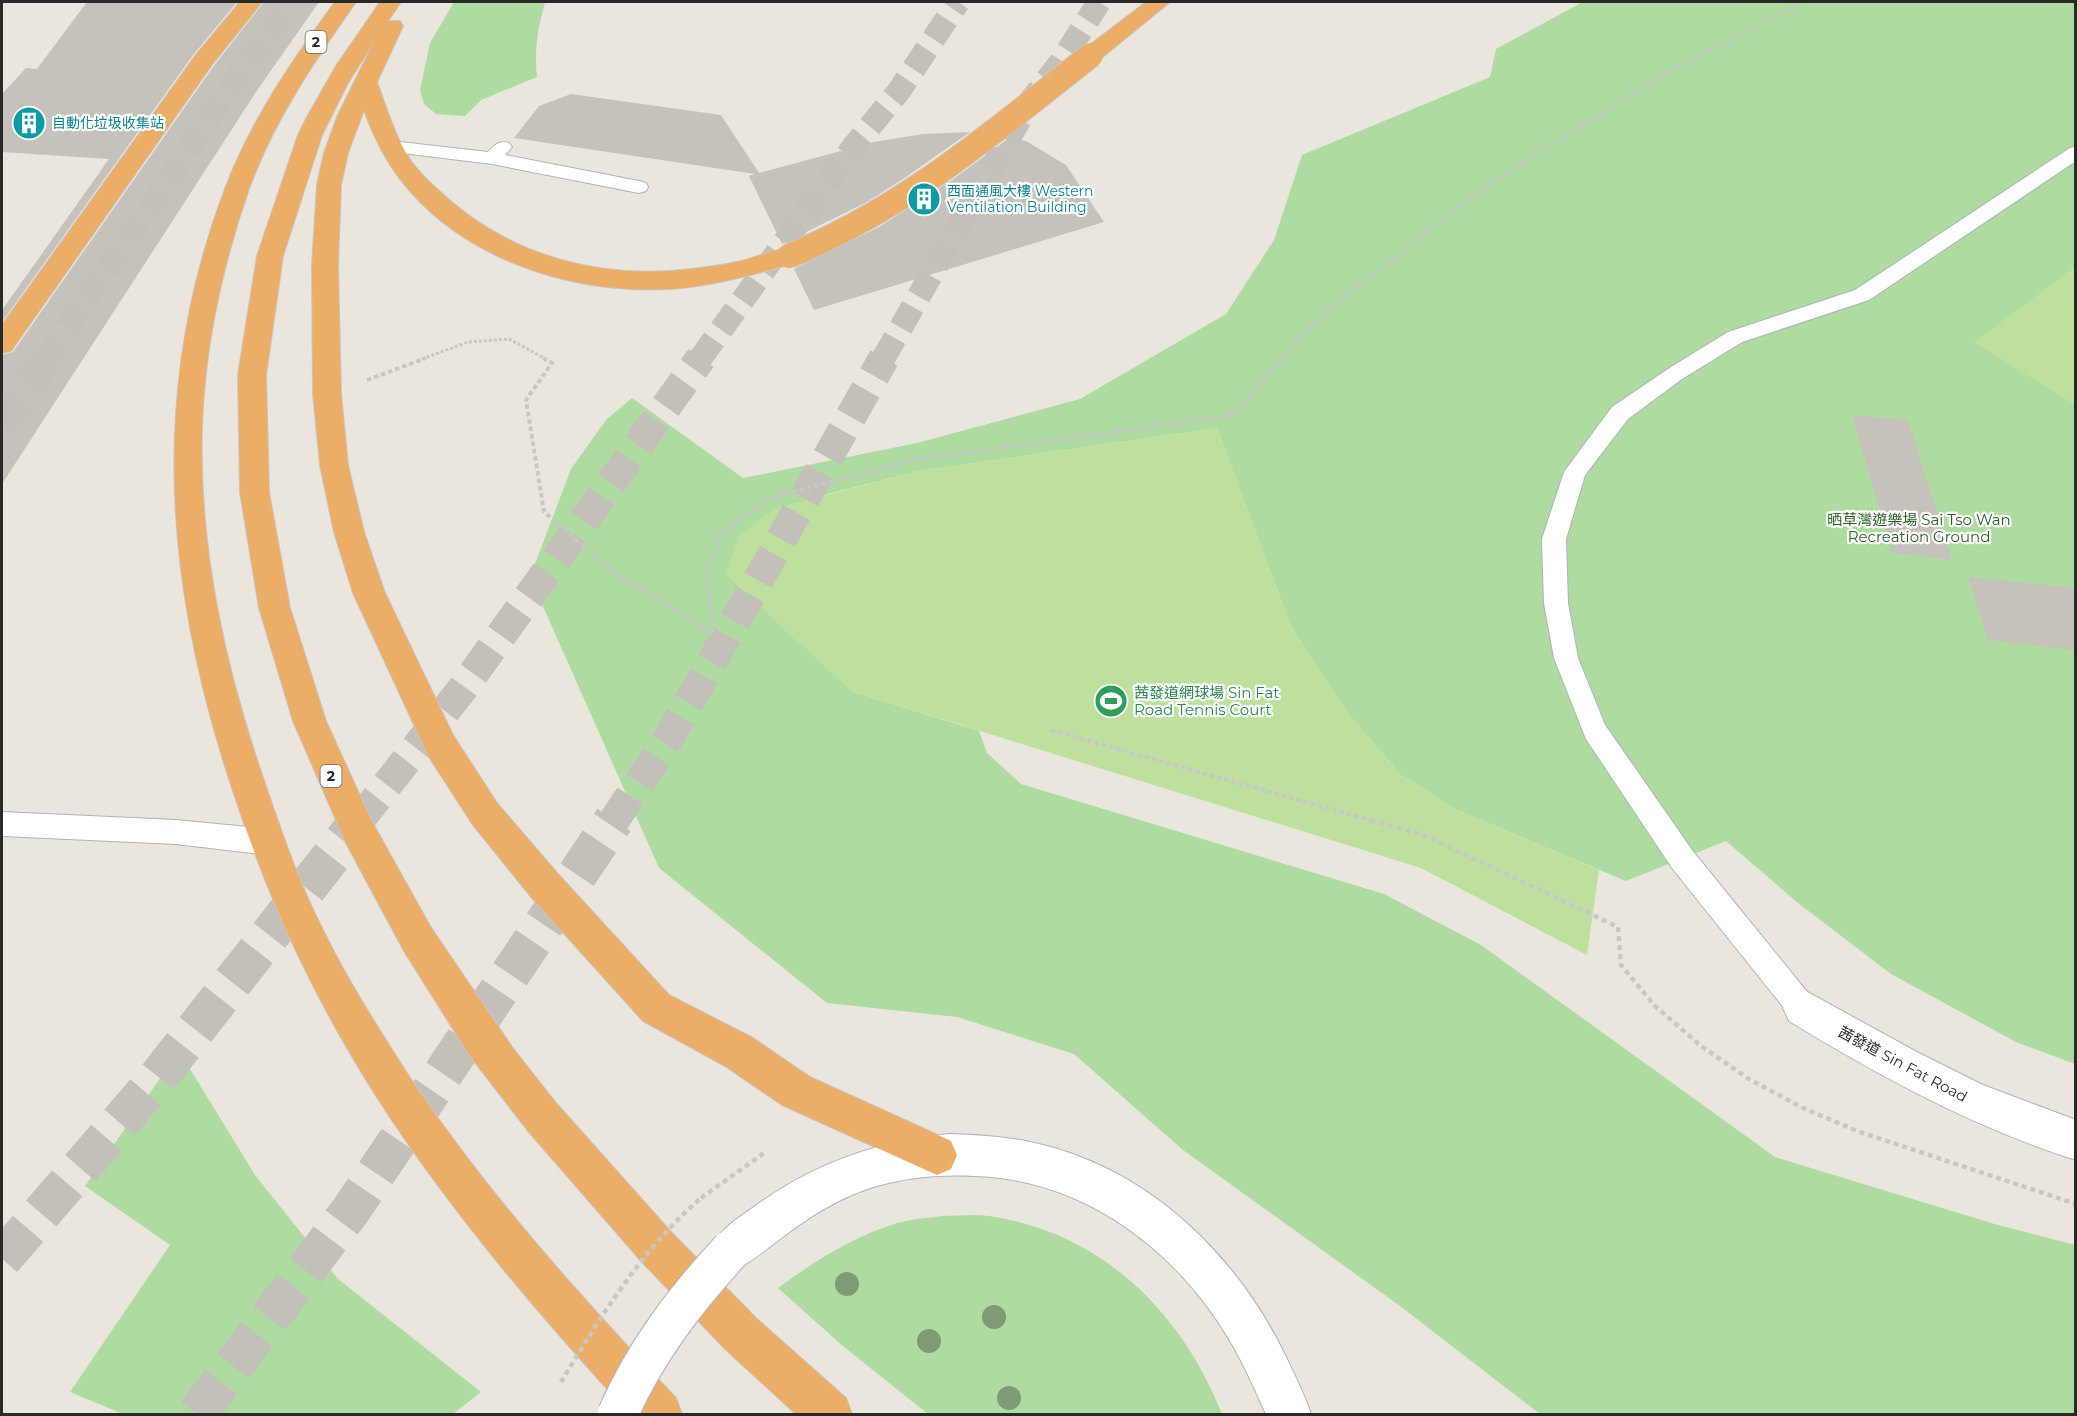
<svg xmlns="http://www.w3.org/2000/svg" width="2077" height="1416" font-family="Montserrat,'Noto Sans TC',sans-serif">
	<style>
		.green { fill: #aedb9f }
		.pitch { fill: #bde19c }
		.building { fill: #c5c2bc }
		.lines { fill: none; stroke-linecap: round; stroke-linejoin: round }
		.trunk-tunnel-far2 { stroke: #c3c0b9; stroke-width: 24; stroke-dasharray: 24 12; stroke-linecap: butt }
		.trunk-tunnel-far1 { stroke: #c3c0b9; stroke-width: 31; stroke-dasharray: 31 16; stroke-linecap: butt }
		.trunk-tunnel { stroke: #c3c0b9; stroke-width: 40; stroke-dasharray: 40 20; stroke-linecap: butt }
		.motorway-tunnel-far1 { stroke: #c3c0b9; stroke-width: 24; stroke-dasharray: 24 12; stroke-linecap: butt }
		.motorway-tunnel { stroke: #c3c0b9; stroke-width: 31; stroke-dasharray: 31 16; stroke-linecap: butt }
		.service-casing { stroke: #b0b2bb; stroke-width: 2 }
		.minor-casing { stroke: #b0b2bb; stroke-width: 2 }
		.secondary-casing { stroke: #b0b2bb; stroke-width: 2 }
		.motorway-casing { stroke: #c7c7c7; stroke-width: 2 }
		.path-far2 { stroke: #c7c7c7; stroke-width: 3; stroke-dasharray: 3 2; stroke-linecap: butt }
		.path-far1 { stroke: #c7c7c7; stroke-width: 4; stroke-dasharray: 4.5 3; stroke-linecap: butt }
		.path { stroke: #c7c7c7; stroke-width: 4.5; stroke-dasharray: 5 4; stroke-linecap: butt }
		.service { fill: #fff; fill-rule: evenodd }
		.minor { fill: #fff; fill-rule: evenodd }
		.secondary { fill: #fff; fill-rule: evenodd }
		.motorway { fill: #ecad66; fill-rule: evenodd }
		.secondary-bridge-casing { stroke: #b0b2bb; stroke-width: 42; stroke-linecap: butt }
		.motorway-bridge-casing { stroke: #c7c7c7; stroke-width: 26; stroke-linecap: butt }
		.path-bridge { stroke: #c7c7c7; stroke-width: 4.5; stroke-dasharray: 5 4; stroke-linecap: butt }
		.secondary-bridge { stroke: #fff; stroke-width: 40 }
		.motorway-bridge { stroke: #ecad66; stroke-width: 24 }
		.tree { fill: #7f9b76 }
		.labels { text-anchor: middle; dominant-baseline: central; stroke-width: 4.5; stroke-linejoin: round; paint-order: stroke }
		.shield { fill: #fff; stroke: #696969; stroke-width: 1.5 }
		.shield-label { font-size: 14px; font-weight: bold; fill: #292929 }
		.far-culture-label { font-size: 14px; fill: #0d838f; stroke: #fff; text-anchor: start }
		.park-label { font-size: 15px; fill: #285e22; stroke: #fff }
		.leisure-label { font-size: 15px; fill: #27864d; stroke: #fff; text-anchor: start }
		.street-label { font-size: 15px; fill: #292929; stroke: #fff }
	</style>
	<rect width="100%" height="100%" fill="#eae6dd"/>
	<g class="green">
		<path d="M454 2H545C538 27 534 50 537 77L481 100 465 116 436 114 424 104 420 90 430 43Z"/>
		<path d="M1583 2H2075V1064L2016 1042 1891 974 1798 903 1726 841 1626 881 1457 810 1401 775 1345 710 1290 624 1217 428 919 471 824 495 851 691 979 731 987 753 1021 784 1384 894 1481 945 1775 1157 1998 1225 2075 1245V1414H1540L1400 1306 1183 1150 1074 1054 957 1017 827 1003 659 868 530 577 571 469 606 420 632 398 743 478 917 443 1080 399 1226 314 1274 240 1302 155 1490 77 1496 49Z"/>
		<path d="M179 1051 255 1175 338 1279 481 1392 453 1414H123L70 1392 170 1245 85 1186Z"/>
		<path d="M943 1216C958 1216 974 1214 989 1216 1102 1233 1181 1311 1222 1414H928L844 1347 778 1288C815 1261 852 1237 897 1223 912 1219 928 1218 943 1216Z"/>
	</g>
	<g class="pitch">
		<path d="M2075 267V405L1974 342Z"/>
		<path d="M1217 428 1290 624 1345 710 1401 775 1457 810 1599 870 1587 955 1421 868 851 691 726 575 739 535 776 508 919 471Z"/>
	</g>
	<g class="building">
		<path d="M87 2H237L193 55 2 322V310L109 159 2 152V94L26 68 37 69Z"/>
		<path d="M264 2H319L258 89 2 484V355L13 352 213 67Z"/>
		<path d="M571 94 721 115 759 173 874 142 923 134 970 132 903 179 865 203 782 244 749 176 755 174 514 138 539 106Z"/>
		<path d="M1009 138 1026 141 1066 165 1104 222 814 310 794 269 879 227 955 178Z"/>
		<path d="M1852 415 1908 420 1952 560 1892 553Z"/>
		<path d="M1968 577 2076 588V650L1988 640Z"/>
	</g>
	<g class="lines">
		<g class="trunk-tunnel-far2">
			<path d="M700 359 854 146 899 91 958 2"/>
			<path d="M883 359 1029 103 1061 62 1099 2"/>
		</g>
		<g class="trunk-tunnel-far1">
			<path d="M358 822 463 688 701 358"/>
			<path d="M613 822 667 741 884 358"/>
		</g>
		<g class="trunk-tunnel">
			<path d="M2 1259 151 1086 360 820"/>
			<path d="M197 1414 351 1210 614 820"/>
		</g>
		<path class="motorway-tunnel-far1" d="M46 359 249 60 293 2"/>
		<path class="motorway-tunnel" d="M2 425 47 358"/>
		<defs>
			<g id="service">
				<path d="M392 141 488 152C495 145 499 140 509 143L512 147 505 155 639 181 646 183 648 187 646 191 639 193 492 164 386 151 383 147 386 143Z"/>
				<path d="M2076 146V161L1869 300 1742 342 1682 379 1628 419 1585 475 1566 539 1568 603 1578 658 1605 725 1692 850 1812 998 1817 1008 1812 1018 1802 1023 1792 1018 1672 868 1586 739 1554 658 1544 603 1542 539 1564 472 1612 407 1668 369 1728 332 1855 290 2070 148Z"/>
				<path d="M2 812 176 820 268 829 278 833 282 842 278 851 268 855 176 844 2 836Z"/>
			</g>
			<path id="minor" d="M1802 989 1915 1051 1983 1085 2076 1120V1160C1973 1127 1881 1077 1789 1021L1783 1008 1789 995Z"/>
			<path id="secondary" d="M949 1134C976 1135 1003 1136 1030 1142 1147 1166 1238 1255 1288 1361 1296 1378 1305 1396 1311 1414H1266C1255 1390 1244 1364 1230 1341 1176 1249 1083 1179 974 1176 938 1174 901 1178 867 1189 836 1200 809 1217 784 1236 766 1249 751 1263 731 1271L716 1265 710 1250C718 1231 734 1221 751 1209 812 1164 874 1142 949 1134Z"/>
			<g id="motorway">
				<path d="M240 2H262L211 66 11 351 2 353V325L195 56Z"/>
				<path d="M335 2H356C315 60 275 119 250 186 223 263 205 344 202 425 198 552 227 676 269 795 285 842 302 890 325 934 348 981 377 1026 405 1070 483 1189 579 1295 676 1398L682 1414H630C539 1315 451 1212 378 1099 314 998 270 904 233 791 165 587 148 390 226 186 252 119 293 59 335 2Z"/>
				<path d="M380 2H401L388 21H400L403 26 377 82C387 109 395 137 411 161 421 175 434 186 446 197 513 257 603 280 691 269 708 267 725 265 741 261 759 257 780 245 798 250L802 256 798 262C763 272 728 282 691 287 588 300 465 264 400 179 384 158 373 135 364 110L348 153 341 185 338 265 341 394 348 465 364 532 385 593 453 735 497 803 558 874 669 995 753 1038 810 1077 951 1141 957 1155 951 1169 937 1175 782 1105 725 1066 643 1021 532 898 473 825 429 757 353 593 334 532 320 465 313 394 312 265 317 185 324 153 337 117 375 40 348 83 322 135 283 256 266 375 269 492 290 608 326 721 371 820 430 926 512 1047 556 1103 672 1233 757 1319 846 1398 852 1414H796L726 1350 642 1262 528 1131 470 1056 404 951 346 843 293 721 259 608 240 492 238 375 257 256 298 135 307 117 336 66Z"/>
				<path d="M1146 2H1170L1099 60 1091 62 1083 60 1080 55 1083 50Z"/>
			</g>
		</defs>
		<use href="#service" class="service-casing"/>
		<use href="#minor" class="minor-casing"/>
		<use href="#secondary" class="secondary-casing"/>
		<use href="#motorway" class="motorway-casing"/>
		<g class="path-far2">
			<path d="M422 359 468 342 509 339 546 359"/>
			<path d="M1281 359 1306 329 1466 201 1524 161 1670 71 1804 2"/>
		</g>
		<g class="path-far1">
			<path d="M543 358 552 363 526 400 544 512 608 568 712 633"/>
			<path d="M367 380 426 358"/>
			<path d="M713 634 707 571 721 532 770 498 912 460 1234 415 1282 358"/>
			<path d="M1051 730 1376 822"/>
		</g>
		<g class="path">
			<path d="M1371 820 1424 835 1618 927 1621 965 1654 1005 1701 1046 1749 1079 1801 1107 1857 1131 2076 1204"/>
			<path d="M701 1198 764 1153"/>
		</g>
		<use href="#service" class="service"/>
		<use href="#minor" class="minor"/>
		<use href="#secondary" class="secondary"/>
		<use href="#motorway" class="motorway"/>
		<defs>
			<path id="secondary-bridge" d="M618 1414C645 1352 685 1300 731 1250"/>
			<path id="motorway-bridge" d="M789 256C907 207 992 133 1091 55"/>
		</defs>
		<use href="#secondary-bridge" class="secondary-bridge-casing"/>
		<use href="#motorway-bridge" class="motorway-bridge-casing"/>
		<path class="path-bridge" d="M561 1382C601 1316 642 1249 701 1198"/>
		<use href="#secondary-bridge" class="secondary-bridge"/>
		<use href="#motorway-bridge" class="motorway-bridge"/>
	</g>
	<g class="tree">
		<circle cx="847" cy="1284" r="12"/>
		<circle cx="994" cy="1317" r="12"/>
		<circle cx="929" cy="1341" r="12"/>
		<circle cx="1009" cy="1398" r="12"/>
	</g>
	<defs>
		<symbol id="building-disc" viewBox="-11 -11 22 22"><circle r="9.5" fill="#0f9aa8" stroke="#fff"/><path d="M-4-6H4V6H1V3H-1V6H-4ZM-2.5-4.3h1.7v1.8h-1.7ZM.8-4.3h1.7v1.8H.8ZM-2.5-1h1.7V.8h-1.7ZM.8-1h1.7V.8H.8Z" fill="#fff"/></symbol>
		<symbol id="stadium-disc" viewBox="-11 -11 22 22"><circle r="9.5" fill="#2e9e5b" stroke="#fff"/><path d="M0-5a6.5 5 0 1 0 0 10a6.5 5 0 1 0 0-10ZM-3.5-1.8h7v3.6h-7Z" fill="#fff"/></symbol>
	</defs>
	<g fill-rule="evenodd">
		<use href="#building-disc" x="10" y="104" width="38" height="38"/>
		<use href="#building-disc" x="905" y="180" width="38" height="38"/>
		<use href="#stadium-disc" x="1092" y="682" width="38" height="38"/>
	</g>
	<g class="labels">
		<g class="shield">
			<rect x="305.5" y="31" width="21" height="22" rx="4.5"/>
			<rect x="320.5" y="765" width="21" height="22" rx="4.5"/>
		</g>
		<g class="shield-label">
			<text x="316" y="42">2</text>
			<text x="331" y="776">2</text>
		</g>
		<g class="far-culture-label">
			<text x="52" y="123">自動化垃圾收集站</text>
			<text x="947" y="191">西面通風大樓 Western<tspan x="947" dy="16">Ventilation Building</tspan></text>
		</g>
		<g class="park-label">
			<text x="1919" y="519">晒草灣遊樂場 Sai Tso Wan<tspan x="1919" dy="17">Recreation Ground</tspan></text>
		</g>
		<g class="leisure-label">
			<text x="1134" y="692">茜發道網球場 Sin Fat<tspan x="1134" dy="17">Road Tennis Court</tspan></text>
		</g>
		<g class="street-label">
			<text transform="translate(1903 1064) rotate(28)">茜發道 Sin Fat Road</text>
		</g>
	</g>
	<rect width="2077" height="1416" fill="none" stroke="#292929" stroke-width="6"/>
</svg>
